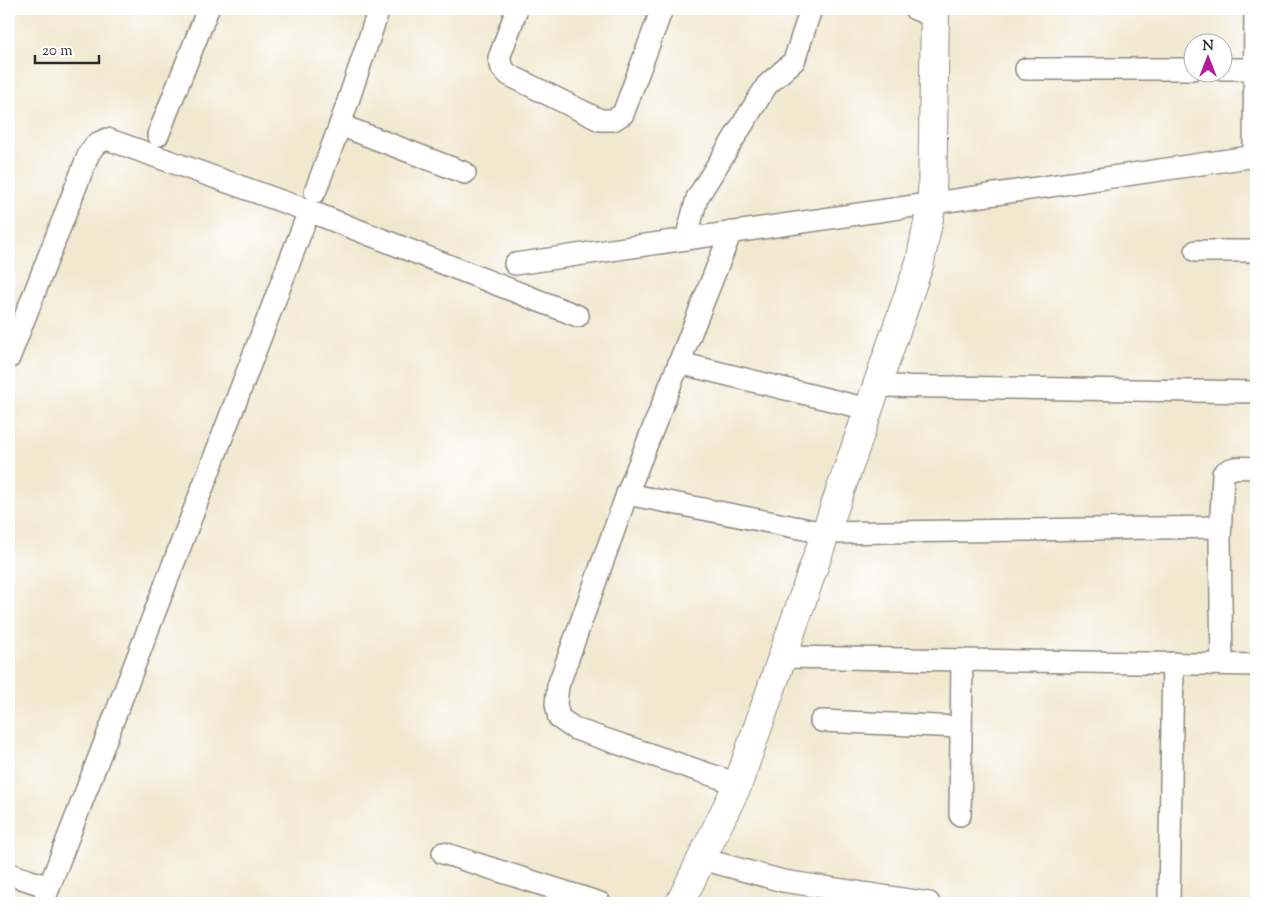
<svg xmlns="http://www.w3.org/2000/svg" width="1265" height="912" font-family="'Sorts Mill Goudy',serif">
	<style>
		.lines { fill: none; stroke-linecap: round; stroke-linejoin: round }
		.street-casing { stroke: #8e8a7e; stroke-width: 24 }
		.secondary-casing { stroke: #8e8a7e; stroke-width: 30 }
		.street { stroke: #fff; stroke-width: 21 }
		.secondary { stroke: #fff; stroke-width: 28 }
	</style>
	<rect width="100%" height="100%" fill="#fff"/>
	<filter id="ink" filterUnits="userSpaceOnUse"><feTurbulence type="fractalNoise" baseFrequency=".02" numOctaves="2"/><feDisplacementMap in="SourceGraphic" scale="10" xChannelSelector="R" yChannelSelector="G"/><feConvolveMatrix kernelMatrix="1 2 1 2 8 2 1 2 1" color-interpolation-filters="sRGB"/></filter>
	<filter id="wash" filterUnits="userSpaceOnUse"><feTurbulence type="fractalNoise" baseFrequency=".0096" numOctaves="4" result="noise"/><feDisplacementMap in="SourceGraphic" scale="20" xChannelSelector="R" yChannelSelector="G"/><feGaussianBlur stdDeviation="1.12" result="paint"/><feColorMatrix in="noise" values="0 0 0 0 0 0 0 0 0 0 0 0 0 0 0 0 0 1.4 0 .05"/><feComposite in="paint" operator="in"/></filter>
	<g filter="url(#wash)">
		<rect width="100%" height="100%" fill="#f2e8d0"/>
	</g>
	<g filter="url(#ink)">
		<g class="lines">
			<defs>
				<g id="street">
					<path d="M517 9 499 58 502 68 509 75 600 120H613L623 114 662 9"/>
					<path d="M915 9 935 17"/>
					<path d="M1026 69H1192"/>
					<path d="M1222 69H1255"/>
					<path d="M340 125 465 173"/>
					<path d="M158 135 208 9"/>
					<path d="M1254 156 1255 9"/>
					<path d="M315 192 340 125 379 9"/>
					<path d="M731 232 627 494 558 686 556 704 559 718 575 729 738 784"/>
					<path d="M686 239 697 198 767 85 794 61 811 9"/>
					<path d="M1196 251H1256"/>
					<path d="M515 264 1256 156"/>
					<path d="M9 358 89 153 96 144 107 139 309 211 578 316"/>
					<path d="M679 363 868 409"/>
					<path d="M877 386 1256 392"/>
					<path d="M627 494 825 533 1220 527"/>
					<path d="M782 657 1256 665"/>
					<path d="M1222 664 1220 539 1223 474C1232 465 1245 468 1256 468"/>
					<path d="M821 721 961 727"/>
					<path d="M960 815 962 660"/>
					<path d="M443 853 600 903"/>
					<path d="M702 859 783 881 929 903"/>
					<path d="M9 874 49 887"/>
					<path d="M43 903 309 211"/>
					<path d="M1169 903 1173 663"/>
				</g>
				<path id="secondary" d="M680 903 738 784 920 262 932 203 935 9"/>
			</defs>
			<use href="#street" class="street-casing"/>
			<use href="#secondary" class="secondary-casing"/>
			<use href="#street" class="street"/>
			<use href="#secondary" class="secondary"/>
		</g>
	</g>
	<rect width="1265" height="912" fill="none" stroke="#fff" stroke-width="30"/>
	<g transform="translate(1208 58)"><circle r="24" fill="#ffffff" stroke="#aaaaaa"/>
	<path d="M0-4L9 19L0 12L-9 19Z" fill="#b5179e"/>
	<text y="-8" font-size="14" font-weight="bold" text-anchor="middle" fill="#2b2b2b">N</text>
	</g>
	<path d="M35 55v8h64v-8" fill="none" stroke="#2b2b2b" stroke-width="2.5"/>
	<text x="42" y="55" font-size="15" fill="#2b2b2b" stroke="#ffffff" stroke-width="4" paint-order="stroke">20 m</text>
</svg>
